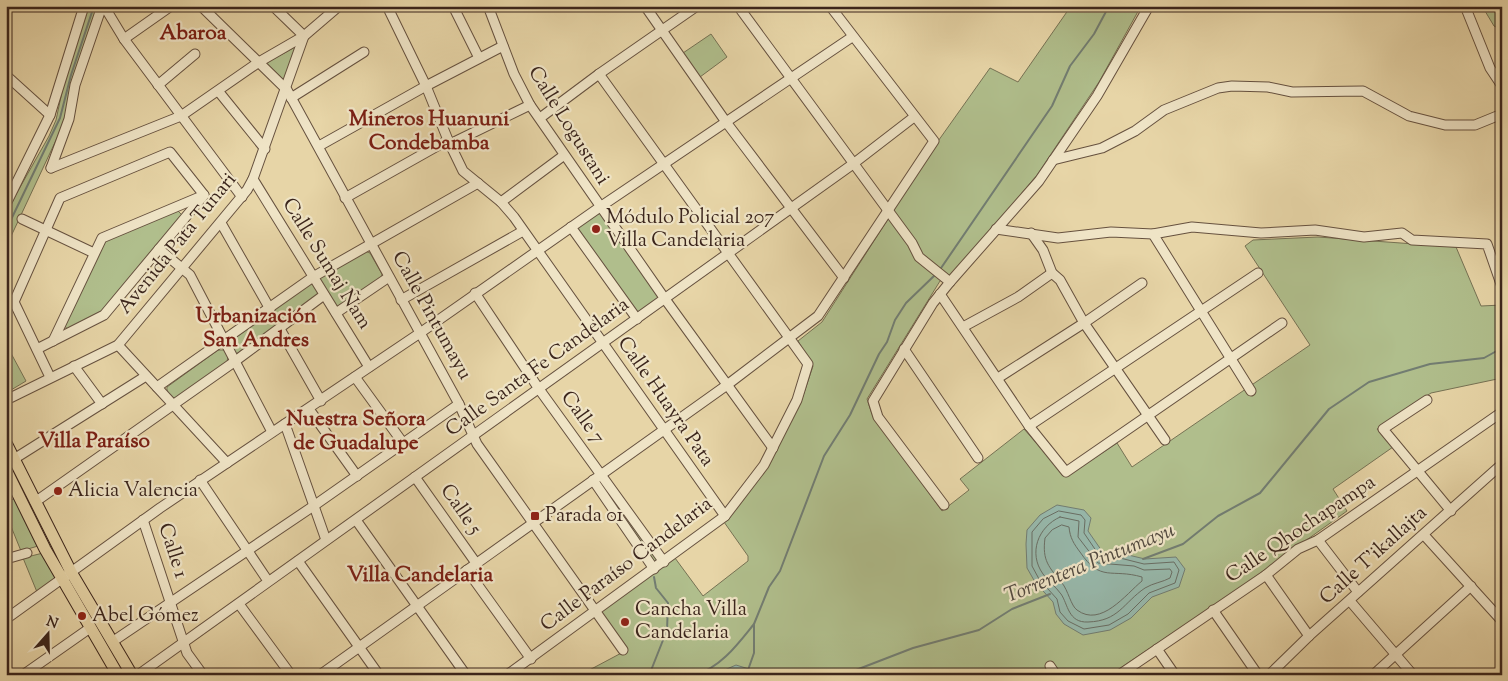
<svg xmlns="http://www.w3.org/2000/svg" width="1508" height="681" font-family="'Sorts Mill Goudy',serif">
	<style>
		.green { fill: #b0be8c; stroke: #767254 }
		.water { fill: #97b8ab; stroke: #727d72 }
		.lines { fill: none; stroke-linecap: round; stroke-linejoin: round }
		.shore { stroke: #696e64; stroke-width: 1 }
		.stream { stroke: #727d72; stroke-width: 2 }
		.minor-casing { stroke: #66513f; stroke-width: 11 }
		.major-casing { stroke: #3b251c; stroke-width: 13 }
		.minor { stroke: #efe4c6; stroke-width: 9 }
		.major { stroke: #e7d5a7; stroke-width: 11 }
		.poi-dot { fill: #8f2418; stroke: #efe4c6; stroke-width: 2 }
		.labels { text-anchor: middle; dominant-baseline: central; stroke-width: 4.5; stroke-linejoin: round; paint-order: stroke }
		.street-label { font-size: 20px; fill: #3b251c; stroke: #efe4c6 }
		.poi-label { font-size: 20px; fill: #3b251c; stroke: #efe4c6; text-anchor: start }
		.neighbourhood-label { font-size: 21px; font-weight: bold; fill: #7a1f14; stroke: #efe4c6 }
		.water-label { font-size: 21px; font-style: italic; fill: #524a40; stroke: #efe4c6 }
	</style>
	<rect width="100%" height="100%" fill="#e7d5a7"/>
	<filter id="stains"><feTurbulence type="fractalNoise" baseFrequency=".004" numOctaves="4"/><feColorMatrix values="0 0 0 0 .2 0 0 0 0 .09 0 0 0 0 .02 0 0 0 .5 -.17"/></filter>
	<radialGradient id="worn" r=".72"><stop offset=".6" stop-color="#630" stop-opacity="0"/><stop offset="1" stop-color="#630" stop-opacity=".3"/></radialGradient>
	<g class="green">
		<path d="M89 6 98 8 65 121 6 247V212L49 136 56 120 65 78Z"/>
		<path d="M1071 6H1141L1099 82 1037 175 954 274 940 281 867 399 872 414 942 511 969 490 960 479 1024 429 1066 477 1117 443 1132 467 1310 345 1245 246 1253 240 1318 237 1456 247 1481 306 1502 305V378L1431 393 1377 429 1393 447 1333 489 1347 511 1234 592 1110 675H580L627 650 600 612 675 558 703 596 748 561V556L724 522 760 477 801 402 813 366 798 341 822 322 936 144 990 68 1018 82Z"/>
		<path d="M1482 6H1502V30L1494 26Z"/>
		<path d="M711 34 727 57 700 77 683 53Z"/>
		<path d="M297 46 287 83 266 63Z"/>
		<path d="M177 210 183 216 101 315 68 330 64 325 101 242Z"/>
		<path d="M600 213 659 298 637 315 575 228Z"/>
		<path d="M365 251 370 253 382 274 381 280 336 307 319 278Z"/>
		<path d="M309 284H314L319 295 235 355 229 343 231 341Z"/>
		<path d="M6 344 26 381 6 393Z"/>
		<path d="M218 350H225L228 356 227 362 176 399C171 397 166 392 167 387Z"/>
		<path d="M601 479 658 559 657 561 653 563 597 481Z"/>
		<path d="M16 498 38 546 21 551 6 514V502Z"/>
		<path d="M43 553 56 577 37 592 23 558Z"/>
	</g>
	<g class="water">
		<path d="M1057 505 1084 510 1091 518 1088 531 1104 554 1120 553 1145 559 1176 557 1185 569 1179 587 1152 597 1131 618 1110 630 1083 635 1064 624 1056 614 1053 602 1035 582 1027 568 1026 544 1027 530 1040 515Z"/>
		<path d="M736 665 749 669 755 675H713Z"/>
	</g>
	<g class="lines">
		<g class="shore">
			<path d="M1059 511 1081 515 1085 520 1084 533 1101 558H1120L1144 564 1174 562 1179 570 1175 583 1149 593 1128 614 1109 625 1084 629 1068 621 1060 612 1057 599 1039 579 1032 566V532L1043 519Z"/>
			<path d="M1060 517 1079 521 1078 537 1098 563 1134 566 1144 570 1170 569 1172 572 1170 578C1163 582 1153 583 1145 588 1123 603 1119 621 1088 622 1068 623 1068 604 1061 594 1056 587 1048 581 1043 574 1028 553 1038 527 1060 517Z"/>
			<path d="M1062 525 1069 527C1070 538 1074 544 1080 552 1101 583 1111 568 1142 577V581C1126 594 1101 628 1077 610 1071 606 1068 590 1062 583 1049 567 1042 561 1045 538L1052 530Z"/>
		</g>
		<g class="stream">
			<path d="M6 230 60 118 71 75 94 6"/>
			<path d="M939 271 1052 106 1070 66 1094 34 1109 6"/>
			<path d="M1143 559 1183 544 1218 516 1260 493 1329 409 1369 382 1430 364 1484 358 1502 348"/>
			<path d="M748 670 754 653V624L769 587 780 571 824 456 850 415 879 354 887 342 895 320 906 303 936 274"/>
			<path d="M651 675 650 673 667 630 668 603 656 588 654 577"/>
			<path d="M696 675C722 666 737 645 754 624"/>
			<path d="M843 675 913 648 979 630 1012 609 1050 594"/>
		</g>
		<defs>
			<g id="minor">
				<path d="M104 6 124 39 242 197"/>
				<path d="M201 6 287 90 459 404 477 444 623 650"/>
				<path d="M273 6 304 36"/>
				<path d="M387 6 426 86 448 140 463 171 501 202 514 217 725 516"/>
				<path d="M453 6 479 58"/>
				<path d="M488 6 514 74 530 105 665 299 773 448"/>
				<path d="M645 6 726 122 844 278"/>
				<path d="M738 6 912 243 919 257 950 282"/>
				<path d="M1465 6 1490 68 1502 86"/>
				<path d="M124 39 171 6"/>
				<path d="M8 77 50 115"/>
				<path d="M158 85 195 54"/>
				<path d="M219 92 265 149"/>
				<path d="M291 98 364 52"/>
				<path d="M540 118 599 74 697 6"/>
				<path d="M450 144 530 105"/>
				<path d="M319 146 426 86 503 46"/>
				<path d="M1053 160 1102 148 1135 131 1164 110 1218 88 1232 86 1268 87 1292 92 1363 91 1409 116 1445 125H1475L1502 114"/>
				<path d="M51 168 181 116 259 62 304 36"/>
				<path d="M51 168 69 119 75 85 102 6"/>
				<path d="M253 179 369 367"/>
				<path d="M345 198 448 140"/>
				<path d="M501 202 563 156"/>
				<path d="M6 204 50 115 84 6"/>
				<path d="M22 219 94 253"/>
				<path d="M221 223 270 309"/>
				<path d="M571 227 637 319"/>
				<path d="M996 229 1058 238 1111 232 1153 234 1192 227 1261 233 1315 230 1364 237 1402 233 1412 240 1487 244 1502 287"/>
				<path d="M1031 233 1043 250 1052 273 1060 280 1084 323 1165 440"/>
				<path d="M1153 234 1251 391"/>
				<path d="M159 249 190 275 272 432"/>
				<path d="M475 293 539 389 664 562"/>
				<path d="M940 294 1029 426 1066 472 1282 323"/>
				<path d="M401 300 523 231"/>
				<path d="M336 313 389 277"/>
				<path d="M963 327 1018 297 1052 273"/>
				<path d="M280 329 321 401"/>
				<path d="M53 341 102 238 202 196"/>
				<path d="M118 345 227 463"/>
				<path d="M37 349 104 315 204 195"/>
				<path d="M904 349 978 458"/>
				<path d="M74 366 102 404"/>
				<path d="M50 377 14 302 60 198 170 152 204 195"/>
				<path d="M355 377 403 443"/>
				<path d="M998 378 1084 323 1142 283"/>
				<path d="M157 387 313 277 478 183"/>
				<path d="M6 400 118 345 247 190 253 179 304 36 339 6"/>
				<path d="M1427 400 1383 429 1451 511"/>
				<path d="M309 409 357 476"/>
				<path d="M285 424 326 540"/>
				<path d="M1029 426 1258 273"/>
				<path d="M14 459 146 376"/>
				<path d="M415 477 476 563"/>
				<path d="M200 480 268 581"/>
				<path d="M593 480 654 569"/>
				<path d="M35 502 234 362 324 295"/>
				<path d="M944 505 878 417 873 401 933 303 950 282 1039 181 1097 96 1149 6"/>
				<path d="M143 520 187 653 203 675"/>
				<path d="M356 520 466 675"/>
				<path d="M1424 535 1502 621"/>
				<path d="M1318 540 1358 592"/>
				<path d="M6 559 27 553"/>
				<path d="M298 561 379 675"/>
				<path d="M467 570 531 659"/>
				<path d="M1266 575 1309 636"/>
				<path d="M1350 601 1413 675"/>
				<path d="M239 604 291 675"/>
				<path d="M1213 610 1258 675"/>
				<path d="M6 619 160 508 420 333 600 207 852 37"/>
				<path d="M112 642 315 505 459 404"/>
				<path d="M1157 649 1175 675"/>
				<path d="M1050 666 1056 675"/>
				<path d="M23 675 90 628"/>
				<path d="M138 675 853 164 914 117"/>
				<path d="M320 675 727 385 818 316 934 141 830 6"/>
				<path d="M507 675 725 516 764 465 797 400 808 364 599 74"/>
				<path d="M1119 675 1266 575 1298 549 1318 540 1502 412"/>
				<path d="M1269 675 1309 636 1502 464"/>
				<path d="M1373 675 1471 586"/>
			</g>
			<g id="major">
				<path d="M6 443 71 572 132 675"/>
				<path d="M6 470 45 549 118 675"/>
			</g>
		</defs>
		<use href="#minor" class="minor-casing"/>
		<use href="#major" class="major-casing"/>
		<use href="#minor" class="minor"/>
		<use href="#major" class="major"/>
	</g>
	<g class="poi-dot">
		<circle cx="596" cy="229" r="5"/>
		<circle cx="58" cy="491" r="5"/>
		<rect x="530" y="511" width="10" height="10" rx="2.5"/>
		<circle cx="82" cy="616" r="5"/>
		<circle cx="625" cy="622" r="5"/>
	</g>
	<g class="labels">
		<g class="street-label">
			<text transform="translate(568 126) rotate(58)">Calle Logustani</text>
			<text transform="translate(178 244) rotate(-51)">Avenida Pata Tunari</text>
			<text transform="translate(326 264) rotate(58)">Calle Sumaj Ñam</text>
			<text transform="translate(431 316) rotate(61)">Calle Pintumayu</text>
			<text transform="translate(538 368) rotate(-36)">Calle Santa Fe Candelaria</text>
			<text transform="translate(665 402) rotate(55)">Calle Huayra Pata</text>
			<text transform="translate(582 418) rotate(54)">Calle 7</text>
			<text transform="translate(460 510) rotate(55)">Calle 5</text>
			<text transform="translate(1301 530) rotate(-34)">Calle Qhochapampa</text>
			<text transform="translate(172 551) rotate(72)">Calle 1</text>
			<text transform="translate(1374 556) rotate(-42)">Calle T'ikallajta</text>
			<text transform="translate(627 565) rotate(-37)">Calle Paraíso Candelaria</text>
		</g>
		<g class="poi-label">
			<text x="606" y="218">Módulo Policial 207<tspan x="606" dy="23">Villa Candelaria</tspan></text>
			<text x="68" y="491">Alicia Valencia</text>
			<text x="545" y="516">Parada 01</text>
			<text x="635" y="610">Cancha Villa<tspan x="635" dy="23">Candelaria</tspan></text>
			<text x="92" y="616">Abel Gómez</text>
		</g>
		<g class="neighbourhood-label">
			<text x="193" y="34">Abaroa</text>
			<text x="429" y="120">Mineros Huanuni<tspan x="429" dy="24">Condebamba</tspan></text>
			<text x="256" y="317">Urbanización<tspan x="256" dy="24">San Andres</tspan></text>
			<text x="356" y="420">Nuestra Señora<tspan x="356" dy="24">de Guadalupe</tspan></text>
			<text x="94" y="442">Villa Paraíso</text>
			<text x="420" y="576">Villa Candelaria</text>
		</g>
		<g class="water-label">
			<text transform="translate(1090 564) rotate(-22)">Torrentera Pintumayu</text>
		</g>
	</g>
	<rect width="1508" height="681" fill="none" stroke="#e7d5a7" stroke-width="25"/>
	<rect x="8" y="8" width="1493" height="666" fill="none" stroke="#3b251c" stroke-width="2.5"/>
	<rect x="12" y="12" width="1483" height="656" fill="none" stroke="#3b251c"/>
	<g transform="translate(48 634) rotate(20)" stroke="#efe4c6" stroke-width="4" paint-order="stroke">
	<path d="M0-4L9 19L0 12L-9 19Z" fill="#3b251c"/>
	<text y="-8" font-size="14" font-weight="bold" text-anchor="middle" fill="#3b251c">N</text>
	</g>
	<rect width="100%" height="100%" filter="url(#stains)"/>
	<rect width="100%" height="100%" fill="url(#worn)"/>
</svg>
